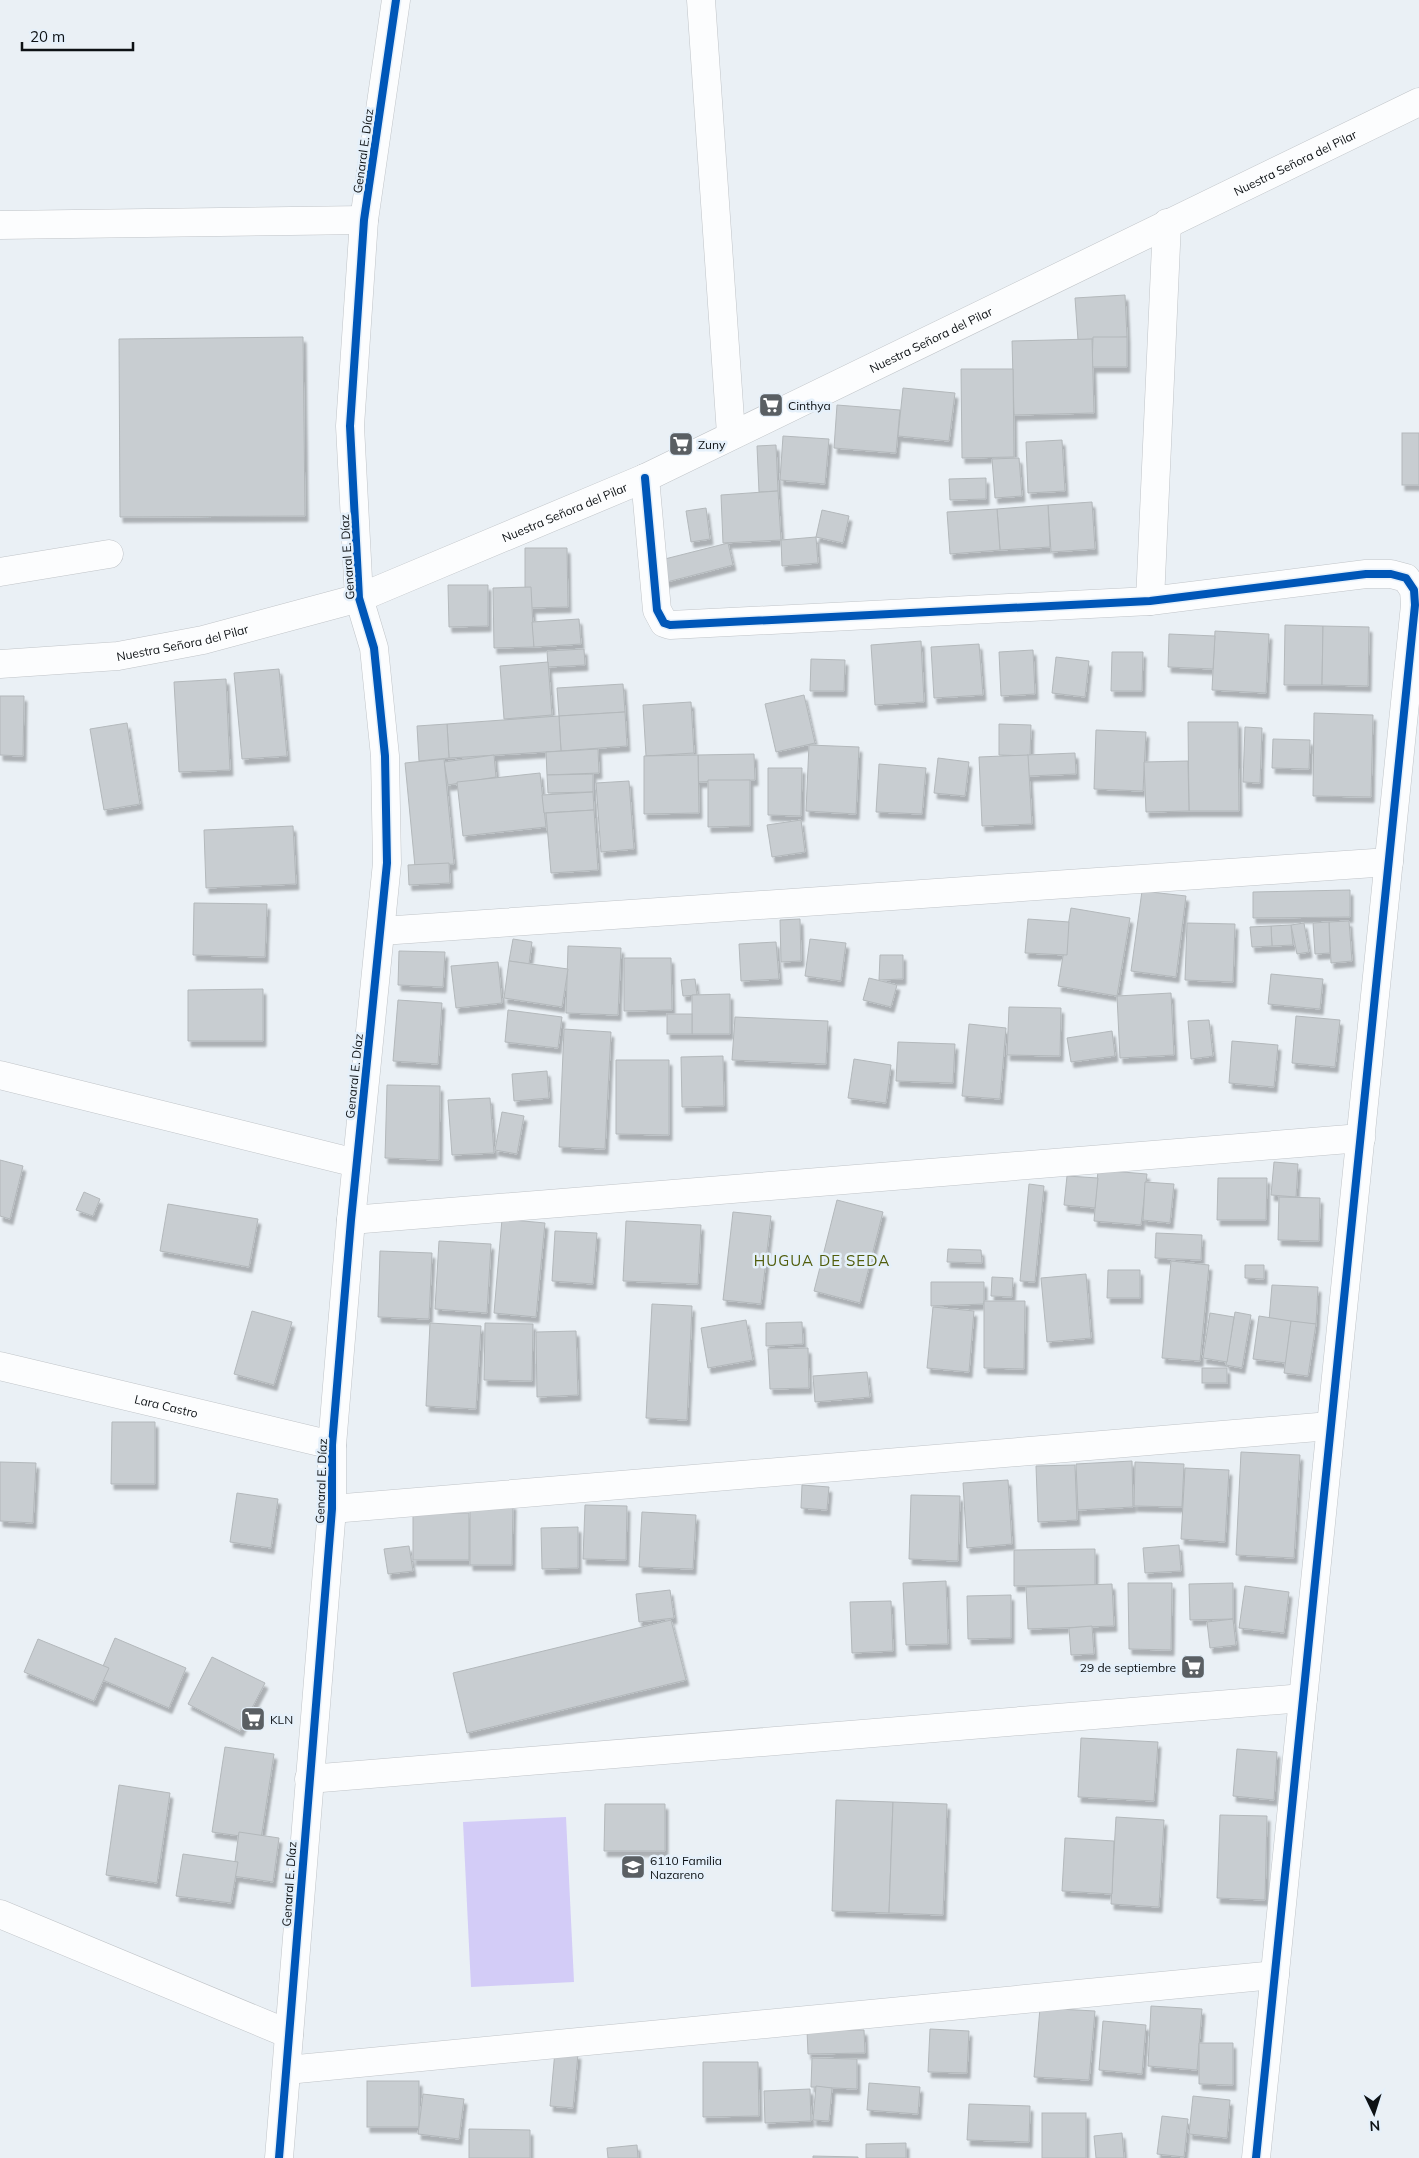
<svg xmlns="http://www.w3.org/2000/svg" width="1419" height="2158" font-family="Mulish,sans-serif">
	<style>
		.green { fill: #d3ccf7 }
		.building { fill: #c8cdd1; stroke: #b3b8bb; filter: url(#shadow) }
		.lines { fill: none; stroke-linecap: round; stroke-linejoin: round }
		.minor-casing { stroke: #c0c4c8; stroke-width: 29 }
		.minor { stroke: #fcfdfe; stroke-width: 28 }
		.cycleway-casing { stroke: #e5f0fa; stroke-width: 11 }
		.cycleway { stroke: #0057b8; stroke-width: 8 }
		.labels { text-anchor: middle; dominant-baseline: central; stroke-width: 5; stroke-linejoin: round; paint-order: stroke }
		.street-label { font-size: 12px; fill: #0d1114; stroke: #e5f0fa }
		.poi-label { font-size: 12px; fill: #0d1114; stroke: #e5f0fa; text-anchor: start }
		.quarter-label { font-size: 15px; letter-spacing: 1px; fill: #515d0c; stroke: #e5f0fa }
	</style>
	<defs>
		<filter id="shadow"><feDropShadow dx="3" dy="5.5" stdDeviation="1" flood-color="#0004"/></filter>
	</defs>
	<rect width="100%" height="100%" fill="#eaf0f5"/>
	<path class="green" d="M566 1817 574 1982 471 1987 463 1822Z"/>
	<g class="building">
		<path d="M1125 295 1127 337 1078 340 1075 298Z"/>
		<path d="M303 337 305 516 120 517 119 339Z"/>
		<path d="M1093 337H1127V367H1092Z"/>
		<path d="M1092 339 1094 413 1014 415 1012 341Z"/>
		<path d="M961 369H1013L1014 457 962 458Z"/>
		<path d="M903 388 955 393 949 441 898 436Z"/>
		<path d="M837 405 900 410 896 453 834 448Z"/>
		<rect x="1402" y="433" width="17" height="52"/>
		<path d="M783 436 829 439 825 484 780 480Z"/>
		<path d="M1062 440 1065 491 1028 493 1026 442Z"/>
		<path d="M776 445 778 491 759 492 757 446Z"/>
		<path d="M1019 458 1022 496 995 498 992 459Z"/>
		<path d="M986 478V499L950 500 949 479Z"/>
		<path d="M778 491 781 540 723 543 721 495Z"/>
		<path d="M1092 502 1095 549 1051 552 1048 505Z"/>
		<path d="M1048 505 1050 547 1000 550 997 509Z"/>
		<path d="M706 508 710 539 691 542 686 511Z"/>
		<path d="M997 509 1000 550 950 554 947 512Z"/>
		<path d="M822 510 849 516 843 543 816 537Z"/>
		<path d="M816 537 818 563 782 566 781 540Z"/>
		<path d="M728 543 733 565 659 584 653 562Z"/>
		<path d="M525 548H567L568 607 525 608Z"/>
		<path d="M448 585H488V626L449 627Z"/>
		<path d="M531 587 534 647 494 648 493 588Z"/>
		<path d="M579 619 581 644 534 647 532 622Z"/>
		<path d="M1285 625 1323 626 1322 685H1284Z"/>
		<path d="M1323 626 1369 627 1368 686 1322 685Z"/>
		<path d="M1215 631 1269 634 1266 693 1212 690Z"/>
		<path d="M1169 634 1215 636 1213 669 1168 667Z"/>
		<path d="M921 641 924 702 875 705 871 645Z"/>
		<path d="M979 644 983 695 934 698 931 647Z"/>
		<path d="M584 649 585 665 548 667 547 651Z"/>
		<path d="M1033 650 1035 694 1001 696 999 652Z"/>
		<path d="M1112 652H1143L1142 691H1111Z"/>
		<path d="M1056 657 1089 661 1085 697 1052 693Z"/>
		<path d="M811 659 845 660 844 691H810Z"/>
		<path d="M548 662 552 715 504 719 500 666Z"/>
		<path d="M279 669 287 756 242 759 234 673Z"/>
		<path d="M226 679 230 770 179 772 174 682Z"/>
		<path d="M623 684 625 712 559 716 557 688Z"/>
		<path d="M804 695 815 743 776 752 765 704Z"/>
		<path d="M0 696H24L23 756 0 755Z"/>
		<path d="M691 702 694 753 646 756 643 705Z"/>
		<path d="M625 712 627 746 561 751 559 716Z"/>
		<path d="M1314 713 1373 715 1371 797 1313 796Z"/>
		<path d="M559 716 561 751 449 758 447 724Z"/>
		<path d="M1188 722H1238L1239 811H1189Z"/>
		<path d="M127 723 140 804 104 810 90 729Z"/>
		<path d="M447 724 449 758 419 761 417 726Z"/>
		<path d="M999 724 1031 725 1030 756 999 755Z"/>
		<path d="M1245 727 1262 728 1260 783 1243 782Z"/>
		<path d="M1096 730 1146 732 1143 791 1094 789Z"/>
		<path d="M1273 739 1310 740 1309 769 1272 768Z"/>
		<path d="M809 745 859 747 856 814 806 811Z"/>
		<path d="M598 749 599 773 547 775 546 752Z"/>
		<path d="M1075 753 1076 774 1028 776 1027 755Z"/>
		<path d="M754 754 755 780 698 782V755Z"/>
		<path d="M494 755 496 777 448 785 444 762Z"/>
		<path d="M698 755 699 813 644 814V756Z"/>
		<path d="M1028 755 1032 824 982 826 979 757Z"/>
		<path d="M938 758 969 762 965 796 934 793Z"/>
		<path d="M444 759 454 864 415 867 405 763Z"/>
		<path d="M1188 761 1189 811 1146 812 1144 762Z"/>
		<path d="M879 764 926 768 922 814 876 812Z"/>
		<path d="M768 768H802L801 816 768 815Z"/>
		<path d="M540 773 546 827 463 836 457 782Z"/>
		<path d="M593 774V792L548 793 547 775Z"/>
		<path d="M708 780H750V826L708 827Z"/>
		<path d="M629 781 634 849 601 852 596 783Z"/>
		<path d="M593 792 594 810 544 813 542 795Z"/>
		<path d="M594 810 598 870 551 873 546 813Z"/>
		<path d="M801 820 805 852 772 857 767 825Z"/>
		<path d="M293 826 296 884 206 888 204 830Z"/>
		<path d="M449 863 450 883 409 885 408 865Z"/>
		<path d="M1350 890V917L1253 918V892Z"/>
		<path d="M1142 891 1186 896 1176 977 1131 971Z"/>
		<path d="M194 903 267 904 265 957 193 955Z"/>
		<path d="M1071 908 1130 918 1117 996 1058 986Z"/>
		<path d="M800 919 801 961 781 962 780 920Z"/>
		<path d="M1028 919 1069 922 1067 955 1025 953Z"/>
		<path d="M1349 921 1352 961 1331 963 1329 922Z"/>
		<path d="M1329 922 1330 953 1315 954 1313 923Z"/>
		<path d="M1187 923 1235 924 1233 982 1185 980Z"/>
		<path d="M1304 923 1309 952 1297 954 1291 925Z"/>
		<path d="M1291 925 1293 945 1272 946 1271 926Z"/>
		<path d="M1271 926 1272 946 1252 947 1250 927Z"/>
		<path d="M513 939 532 942 529 964 509 961Z"/>
		<path d="M810 939 846 943 841 981 805 976Z"/>
		<path d="M776 942 779 979 741 981 739 944Z"/>
		<path d="M568 946 621 948 618 1015 566 1013Z"/>
		<path d="M399 951 445 952 443 987 398 985Z"/>
		<path d="M880 955H903V979L879 980Z"/>
		<path d="M624 958H671L672 1010 624 1011Z"/>
		<path d="M509 961 568 969 562 1007 504 998Z"/>
		<path d="M498 962 502 1003 456 1008 451 966Z"/>
		<path d="M1271 974 1323 979 1320 1009 1268 1004Z"/>
		<path d="M869 978 897 985 891 1007 863 1000Z"/>
		<path d="M695 979 697 995 683 996 681 980Z"/>
		<path d="M263 989V1041H188V990Z"/>
		<path d="M1171 993 1174 1055 1120 1058 1117 996Z"/>
		<path d="M730 994V1034H692V995Z"/>
		<path d="M398 1000 442 1003 438 1064 393 1061Z"/>
		<path d="M1009 1007 1061 1008 1060 1056 1007 1055Z"/>
		<path d="M508 1010 562 1017 558 1048 505 1042Z"/>
		<rect x="667" y="1014" width="25" height="20"/>
		<path d="M1296 1016 1340 1020 1335 1067 1292 1063Z"/>
		<path d="M735 1017 828 1021 826 1064 732 1060Z"/>
		<path d="M1209 1020 1213 1056 1191 1059 1188 1021Z"/>
		<path d="M969 1024 1006 1028 1000 1099 962 1096Z"/>
		<path d="M564 1029 611 1032 605 1149 559 1147Z"/>
		<path d="M1112 1031 1115 1056 1071 1062 1067 1038Z"/>
		<path d="M1232 1041 1278 1045 1274 1087 1229 1083Z"/>
		<path d="M898 1042 955 1044 953 1083 896 1081Z"/>
		<path d="M723 1056 724 1106 682 1107 681 1057Z"/>
		<path d="M854 1059 891 1065 886 1103 848 1098Z"/>
		<path d="M616 1060H669V1135L616 1134Z"/>
		<path d="M547 1071 549 1098 514 1101 512 1074Z"/>
		<path d="M387 1085 440 1086 439 1160 385 1158Z"/>
		<path d="M490 1098 494 1153 452 1155 448 1100Z"/>
		<path d="M502 1112 524 1116 517 1154 495 1150Z"/>
		<path d="M0 1160 23 1166 10 1219 0 1216Z"/>
		<path d="M1274 1162 1298 1164 1296 1197 1271 1195Z"/>
		<path d="M1098 1170 1147 1174 1141 1225 1094 1221Z"/>
		<path d="M1067 1176 1098 1178 1095 1208 1064 1205Z"/>
		<path d="M1218 1178H1267L1266 1220H1217Z"/>
		<path d="M1145 1182 1174 1184 1170 1223 1143 1220Z"/>
		<path d="M1029 1184 1044 1186 1035 1282 1020 1281Z"/>
		<path d="M84 1192 100 1199 93 1216 76 1210Z"/>
		<path d="M1279 1197 1320 1198 1319 1241 1278 1240Z"/>
		<path d="M837 1200 883 1212 860 1303 814 1291Z"/>
		<path d="M168 1204 258 1219 249 1267 160 1251Z"/>
		<path d="M733 1212 771 1216 761 1304 723 1300Z"/>
		<path d="M502 1219 545 1223 536 1317 494 1313Z"/>
		<path d="M626 1221 701 1225 698 1284 623 1281Z"/>
		<path d="M555 1231 597 1233 593 1284 552 1281Z"/>
		<path d="M1156 1233 1202 1235 1201 1260 1155 1258Z"/>
		<path d="M439 1241 491 1244 487 1313 435 1309Z"/>
		<path d="M948 1249 981 1250 982 1263 947 1262Z"/>
		<path d="M380 1251 432 1253 429 1319 378 1317Z"/>
		<path d="M1171 1261 1209 1265 1200 1361 1162 1358Z"/>
		<path d="M1245 1265H1264V1279L1245 1278Z"/>
		<path d="M1108 1270H1140V1298H1107Z"/>
		<path d="M1086 1274 1091 1338 1047 1342 1041 1278Z"/>
		<path d="M992 1277 1013 1278 1012 1297 991 1296Z"/>
		<path d="M931 1282H984V1304L931 1306Z"/>
		<path d="M1272 1285 1318 1287 1316 1324 1269 1321Z"/>
		<path d="M984 1301H1025L1024 1369 984 1368Z"/>
		<path d="M652 1304 692 1306 687 1420 646 1418Z"/>
		<path d="M933 1307 974 1311 969 1372 927 1368Z"/>
		<path d="M252 1311 292 1322 274 1385 234 1374Z"/>
		<path d="M1235 1312 1251 1315 1242 1368 1226 1365Z"/>
		<path d="M1210 1313 1234 1317 1227 1362 1203 1358Z"/>
		<path d="M1259 1316 1291 1321 1286 1363 1253 1359Z"/>
		<path d="M746 1320 753 1360 708 1368 701 1328Z"/>
		<path d="M1291 1321 1316 1324 1308 1376 1284 1373Z"/>
		<path d="M802 1322 803 1344 766 1346V1323Z"/>
		<path d="M430 1323 481 1326 476 1409 426 1406Z"/>
		<path d="M485 1323 533 1324 532 1381 484 1380Z"/>
		<path d="M576 1331 578 1395 537 1397 536 1332Z"/>
		<path d="M808 1348 809 1388 770 1389 768 1349Z"/>
		<rect x="1202" y="1368" width="25" height="15"/>
		<path d="M867 1372 870 1397 815 1402 813 1376Z"/>
		<path d="M112 1422H155V1484H111Z"/>
		<path d="M1241 1452 1300 1455 1294 1558 1236 1555Z"/>
		<path d="M1132 1461 1133 1507 1078 1510 1076 1464Z"/>
		<path d="M0 1462 36 1463 33 1523 0 1521Z"/>
		<path d="M1135 1462 1184 1464 1182 1507 1134 1506Z"/>
		<path d="M1075 1465 1077 1520 1038 1522 1036 1466Z"/>
		<path d="M1185 1468 1229 1470 1225 1542 1181 1539Z"/>
		<path d="M1008 1480 1012 1544 967 1548 963 1483Z"/>
		<path d="M802 1485 829 1487 827 1510 801 1508Z"/>
		<path d="M237 1493 278 1499 271 1548 230 1542Z"/>
		<path d="M911 1495 960 1496 958 1561 909 1559Z"/>
		<path d="M470 1504H513L512 1565H470Z"/>
		<path d="M585 1505 627 1506 626 1560 583 1559Z"/>
		<path d="M642 1512 696 1515 693 1569 639 1567Z"/>
		<rect x="413" y="1513" width="56" height="47"/>
		<path d="M578 1527V1568L542 1569 541 1528Z"/>
		<path d="M1179 1545 1181 1571 1145 1573 1143 1548Z"/>
		<path d="M409 1546 413 1571 388 1574 384 1549Z"/>
		<path d="M1095 1549V1585L1014 1586V1550Z"/>
		<path d="M946 1581 948 1644 906 1645 903 1583Z"/>
		<path d="M1128 1583H1172L1171 1650 1129 1649Z"/>
		<path d="M1233 1583V1619L1190 1620 1189 1584Z"/>
		<path d="M1112 1584 1114 1626 1028 1629 1026 1587Z"/>
		<path d="M1245 1586 1289 1592 1284 1633 1239 1628Z"/>
		<path d="M670 1590 674 1618 639 1622 636 1594Z"/>
		<path d="M1011 1595V1638L968 1639 967 1596Z"/>
		<path d="M891 1601 893 1651 852 1653 850 1602Z"/>
		<path d="M1233 1619 1236 1645 1210 1648 1207 1622Z"/>
		<path d="M671 1620 686 1680 467 1733 453 1673Z"/>
		<path d="M1092 1626 1094 1654 1071 1655 1069 1628Z"/>
		<path d="M115 1638 186 1668 169 1708 98 1678Z"/>
		<path d="M38 1639 109 1668 94 1701 24 1672Z"/>
		<path d="M212 1657 265 1683 240 1731 188 1704Z"/>
		<path d="M1081 1738 1158 1742 1154 1801 1078 1797Z"/>
		<path d="M225 1747 274 1754 261 1839 212 1832Z"/>
		<path d="M1237 1749 1277 1752 1274 1800 1233 1796Z"/>
		<path d="M119 1785 170 1793 157 1883 106 1875Z"/>
		<path d="M836 1800 893 1802 889 1913 832 1911Z"/>
		<path d="M893 1802 947 1804 943 1915 889 1913Z"/>
		<path d="M605 1804H665V1851H604Z"/>
		<path d="M1220 1815 1267 1816 1265 1900 1217 1898Z"/>
		<path d="M1116 1817 1164 1820 1159 1907 1111 1904Z"/>
		<path d="M239 1832 279 1838 273 1882 233 1876Z"/>
		<path d="M1065 1838 1114 1841 1112 1894 1062 1891Z"/>
		<path d="M183 1854 238 1862 231 1903 176 1896Z"/>
		<path d="M1151 2006 1202 2009 1197 2070 1148 2066Z"/>
		<path d="M1040 2008 1095 2011 1089 2080 1034 2077Z"/>
		<path d="M1103 2021 1146 2025 1142 2074 1099 2070Z"/>
		<path d="M930 2029 969 2031 967 2073 928 2072Z"/>
		<path d="M807 2030H864L865 2053 808 2054Z"/>
		<path d="M1199 2043H1233V2085L1199 2084Z"/>
		<path d="M555 2051 578 2054 573 2108 550 2106Z"/>
		<path d="M812 2058 857 2059V2089L811 2087Z"/>
		<path d="M703 2062H758L759 2116 703 2117Z"/>
		<rect x="367" y="2081" width="52" height="46"/>
		<path d="M869 2083 920 2087 918 2114 867 2110Z"/>
		<path d="M816 2086 832 2088 829 2121 813 2120Z"/>
		<path d="M810 2089 811 2121 765 2123 764 2091Z"/>
		<path d="M423 2094 464 2099 459 2139 418 2134Z"/>
		<path d="M1193 2096 1230 2100 1227 2138 1189 2134Z"/>
		<path d="M969 2104 1030 2106 1029 2142 967 2140Z"/>
		<rect x="1042" y="2113" width="44" height="45"/>
		<path d="M1162 2116 1188 2119 1184 2157 1157 2154Z"/>
		<path d="M469 2129 530 2130V2158H469Z"/>
		<path d="M1122 2133 1124 2158H1096L1094 2136Z"/>
		<path d="M906 2143V2158H866V2144Z"/>
		<path d="M637 2145 638 2158H608L607 2148Z"/>
		<path d="M813 2156 858 2157V2158H813Z"/>
	</g>
	<g class="lines">
		<defs>
			<g id="minor">
				<path d="M701 0 731 434"/>
				<path d="M0 225 364 220"/>
				<path d="M645 478 657 610 664 623 670 625 1150 601 1366 574H1391L1406 578 1414 590 1415 605 1256 2158"/>
				<path d="M0 572 109 554"/>
				<path d="M1150 601 1167 223"/>
				<path id="s1" d="M0 664 118 656 203 640 359 598 645 478 1419 102"/>
				<path d="M381 931 1389 862"/>
				<path d="M0 1075 356 1163"/>
				<path d="M351 1220 1361 1138"/>
				<path id="s2" d="M0 1366 332 1445"/>
				<path d="M332 1509 1330 1426"/>
				<path d="M309 1779 1303 1698"/>
				<path d="M0 1914 289 2034"/>
				<path d="M287 2070 1275 1975"/>
				<path d="M279 2158 332 1509V1445L351 1220 387 863 385 756 374 648 359 598 350 426 364 220 396 0"/>
			</g>
		</defs>
		<use href="#minor" class="minor-casing"/>
		<use href="#minor" class="minor"/>
		<defs>
			<g id="cycleway">
				<path d="M645 478 657 610 664 623 670 625 1150 601 1366 574H1391L1406 578 1414 590 1415 605 1256 2158"/>
				<path d="M279 2158 332 1509V1445L351 1220 387 863 385 756 374 648 359 598 350 426 364 220 396 0"/>
			</g>
		</defs>
		<use href="#cycleway" class="cycleway-casing"/>
		<use href="#cycleway" class="cycleway"/>
	</g>
	<defs>
		<symbol id="supermarket-square" viewBox="-11 -11 22 22"><rect x="-9" y="-9" width="18" height="18" rx="4" fill="#5a5f63" stroke="#e5f0fa"/><path d="M-6-5.5h2.5l.6 2H6L4.5 2H-2.5L-4.4-4H-6ZM-1.5 3.2a1.3 1.3 0 1 0 .1 0ZM3 3.2a1.3 1.3 0 1 0 .1 0Z" fill="#fff"/></symbol>
		<symbol id="school-square" viewBox="-11 -11 22 22"><rect x="-9" y="-9" width="18" height="18" rx="4" fill="#5a5f63" stroke="#e5f0fa"/><path d="M0-5L7-2L0 1L-7-2ZM-4 1L0 2.5L4 1V4Q0 6-4 4Z" fill="#fff"/></symbol>
	</defs>
	<g fill-rule="evenodd">
		<use href="#supermarket-square" x="757" y="391" width="28" height="28"/>
		<use href="#supermarket-square" x="667" y="430" width="28" height="28"/>
		<use href="#supermarket-square" x="1179" y="1653" width="28" height="28"/>
		<use href="#supermarket-square" x="239" y="1705" width="28" height="28"/>
		<use href="#school-square" x="619" y="1853" width="28" height="28"/>
	</g>
	<g class="labels">
		<g class="street-label">
			<text transform="translate(363 151) rotate(-82)">Genaral E. Díaz</text>
			<text stroke="none"><textPath href="#s1" startOffset="1399">Nuestra Señora del Pilar</textPath></text>
			<text stroke="none"><textPath href="#s1" startOffset="994">Nuestra Señora del Pilar</textPath></text>
			<text stroke="none"><textPath href="#s1" startOffset="589">Nuestra Señora del Pilar</textPath></text>
			<text transform="translate(347 557) rotate(-94)">Genaral E. Díaz</text>
			<text stroke="none"><textPath href="#s1" startOffset="184">Nuestra Señora del Pilar</textPath></text>
			<text transform="translate(354 1076) rotate(-84)">Genaral E. Díaz</text>
			<text stroke="none"><textPath href="#s2" startOffset="171">Lara Castro</textPath></text>
			<text transform="translate(321 1481) rotate(-88)">Genaral E. Díaz</text>
			<text transform="translate(289 1884) rotate(-86)">Genaral E. Díaz</text>
		</g>
		<g class="poi-label">
			<text x="788" y="405">Cinthya</text>
			<text x="698" y="444">Zuny</text>
			<text x="1176" y="1667" text-anchor="end">29 de septiembre</text>
			<text x="270" y="1719">KLN</text>
			<text x="650" y="1860">6110 Familia<tspan x="650" dy="14">Nazareno</tspan></text>
		</g>
		<g class="quarter-label">
			<text x="822" y="1260">HUGUA DE SEDA</text>
		</g>
	</g>
	<g transform="translate(1374 2113) rotate(176)" stroke="#e5f0fa" stroke-width="4" paint-order="stroke">
	<path d="M0-4L9 19L0 12L-9 19Z" fill="#0d1114"/>
	<text y="-8" font-size="14" font-weight="bold" text-anchor="middle" fill="#0d1114">N</text>
	</g>
	<path d="M22 42v8h111v-8" fill="none" stroke="#0d1114" stroke-width="2.5"/>
	<text x="30" y="42" font-size="15" fill="#0d1114" stroke="#e5f0fa" stroke-width="4" paint-order="stroke">20 m</text>
</svg>
